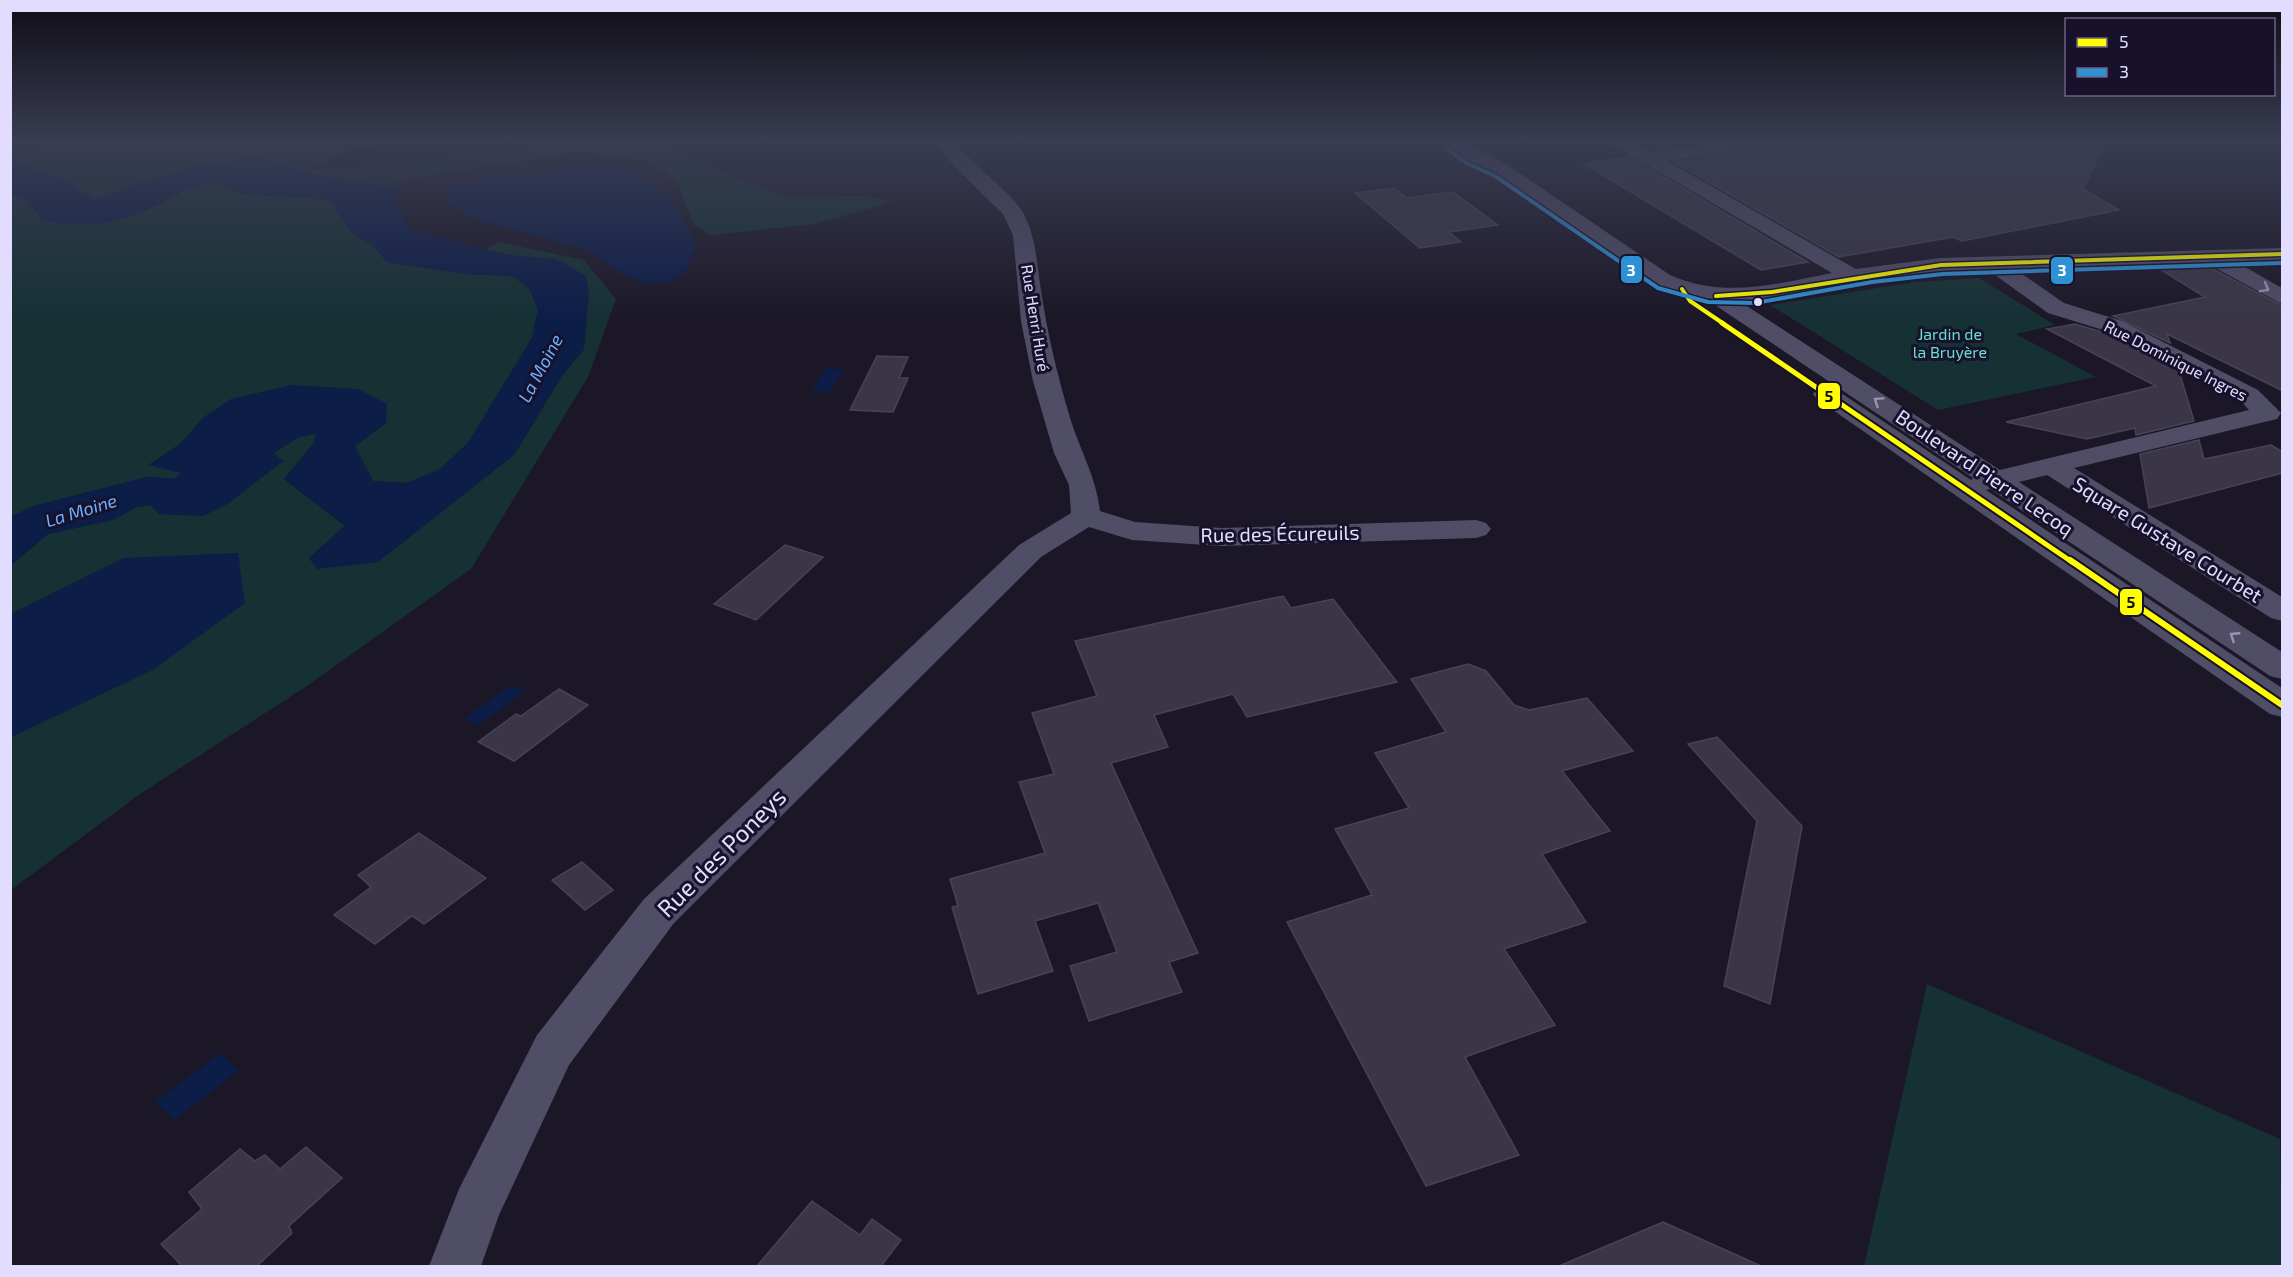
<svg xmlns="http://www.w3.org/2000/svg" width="2293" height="1277" font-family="'Exo 2',sans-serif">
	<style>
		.green { fill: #153134 }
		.water { fill: #0c1d48 }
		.building { fill: #3a3647; stroke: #484258; stroke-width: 1.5 }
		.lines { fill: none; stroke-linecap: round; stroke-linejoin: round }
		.minor { fill: #504d66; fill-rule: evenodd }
		.bus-1-far2-casing { stroke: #18112c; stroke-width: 7 }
		.bus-1-far1-casing { stroke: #18112c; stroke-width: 9 }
		.bus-1-casing { stroke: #18112c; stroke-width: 10 }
		.bus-2-casing { stroke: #18112c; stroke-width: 7 }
		.bus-1-far2 { stroke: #ff0; stroke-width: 4 }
		.bus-1-far1 { stroke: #ff0; stroke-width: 5 }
		.bus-1 { stroke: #ff0; stroke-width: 6 }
		.bus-2 { stroke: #2d91d3; stroke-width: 4 }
		.oneway { stroke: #9994b2 }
		.bus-dot { fill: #e2dcff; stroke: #18112c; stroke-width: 2 }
		.labels { text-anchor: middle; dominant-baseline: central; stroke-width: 6; stroke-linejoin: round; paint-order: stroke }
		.far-street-label { font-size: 16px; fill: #e2dcff; stroke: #18112c }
		.far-park-label { font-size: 16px; fill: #65e2cb; stroke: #18112c }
		.far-water-label { font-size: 18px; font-style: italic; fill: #6ab0ff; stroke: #18112c }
		.street-label { font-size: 20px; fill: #e2dcff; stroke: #18112c }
		.near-street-label { font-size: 24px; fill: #e2dcff; stroke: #18112c }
		.line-badge { stroke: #18112c; stroke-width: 2 }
		.badge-label { font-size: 16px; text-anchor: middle; font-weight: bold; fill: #fff }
		.pale-badge-label { font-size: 16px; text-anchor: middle; font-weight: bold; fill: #111 }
	</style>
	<rect width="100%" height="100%" fill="#1b1726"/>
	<g class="green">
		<path d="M82 142H402L356 146 307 169 382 167 560 142H665L693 160 786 197 866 196 893 202 815 224 711 235 694 225 679 187 654 161 578 152 407 179 391 187 315 175 260 156 195 166 94 199 71 184 22 163 18 147 29 148Z"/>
		<path d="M217 182 244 194 324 199 333 204 354 236 372 244 387 262 467 274 512 276 529 288 538 309 532 338 468 443 440 469 407 483 373 481 354 446 386 423V404L204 417 180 444 150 464 182 473 174 479 147 477 34 506 11 517V194L28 201 42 220C84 228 123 223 161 203 182 192 192 185 217 182Z"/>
		<path d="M498 242 584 260 616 299 588 377 471 569 304 688 140 794 11 890V737L154 669 124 558 11 614V565L48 534 112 520 137 507 151 505 283 461 273 453 299 437 316 433 314 443 284 479 345 526 309 558 514 455 561 377 584 349 509 255 485 250Z"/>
		<path d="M1979 278 2055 325 2016 334 2096 377 1938 410 1770 305 1916 282Z"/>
		<path d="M1927 984 2280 1139 2282 1266H1864Z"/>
	</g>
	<g class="water">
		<path d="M11 144 18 147 23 163 71 184 94 199 195 166 260 156 315 175 391 187 404 220 414 231 509 255 556 259 586 276 589 292 584 349 561 377 514 455 378 562 317 569 309 558 345 526 284 479 314 443 316 433 299 437 273 453 283 461 229 503 203 516 159 514 150 505 137 507 112 520 48 534 11 565V517L34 506 147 477 174 479 181 473 149 465 180 444 204 417 231 399 291 385 358 389 387 404 386 423 355 446 373 481 407 483 440 469 468 443 532 338 538 309 529 288 512 276 467 274 387 262 372 244 354 236 333 204 324 199 244 194 217 182 180 191 144 211 103 224H65L42 220 28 201 11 194Z"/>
		<path d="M605 164 628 167 671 197 696 246 686 270 673 281 648 285 624 274 586 250 469 217 448 201V189L459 182Z"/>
		<path d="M827 368 844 370 828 393 811 392Z"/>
		<path d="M238 553 245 603 154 669 11 737V614L124 558Z"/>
		<path d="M511 685 525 691 478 726 465 718Z"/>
		<path d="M220 1053 239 1070 175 1120 155 1102Z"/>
	</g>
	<g class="building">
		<path d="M1811 142H2078L2101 150 2083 189 2119 210 1962 241 1953 237 1839 257 1674 162 1752 150H1789L1792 144Z"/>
		<path d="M1630 157 1808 262 1761 270 1584 164Z"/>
		<path d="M1394 188 1407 198 1453 192 1498 225 1449 232 1461 242 1420 248 1355 193Z"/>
		<path d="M2207 266 2283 306V391L2167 334 2170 343 2113 316 2205 297 2158 268Z"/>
		<path d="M2075 324 2105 333 2179 371 2194 421 2136 435 2135 428 2087 439 2006 422 2156 386 2047 329Z"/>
		<path d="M877 356 908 357 899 378H908L893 412 850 410Z"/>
		<path d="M2199 440 2204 459 2271 445 2283 452V473L2149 508 2140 454Z"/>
		<path d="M785 545 823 557 756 620 714 604Z"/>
		<path d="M1283 596 1291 608 1333 599 1397 682 1247 717 1233 694 1154 715 1168 747 1111 763 1198 953 1169 962 1182 992 1089 1021 1070 966 1117 952 1098 903 1035 921 1053 971 978 994 952 907 958 906 950 879 1045 853 1019 782 1054 774 1032 713 1097 696 1075 641Z"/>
		<path d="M1468 664 1486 671 1514 705 1529 710 1587 698 1633 751 1562 771 1610 831 1542 854 1586 922 1504 949 1555 1025 1465 1057 1519 1155 1426 1186 1287 922 1372 895 1335 829 1409 808 1375 753 1446 732 1411 679Z"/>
		<path d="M559 689 588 705 514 761 478 742 516 714 521 716Z"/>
		<path d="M1717 737 1802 826 1770 1004 1724 986 1757 821 1688 744Z"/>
		<path d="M419 833 486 878 424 924 412 916 375 944 334 915 371 887 358 875Z"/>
		<path d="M582 862 613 890 585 910 552 880Z"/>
		<path d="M306 1147 342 1178 289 1226 292 1233 257 1266H182L161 1244 202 1209 189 1192 240 1149 255 1161 265 1155 280 1169Z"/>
		<path d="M812 1201 860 1235 872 1219 901 1240 881 1266H757Z"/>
		<path d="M1663 1222 1761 1266H1559Z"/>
	</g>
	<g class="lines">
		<g class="minor">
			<path d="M937 142H955C973 166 1008 189 1022 211 1034 232 1036 253 1039 277 1046 328 1057 376 1072 424 1083 456 1096 478 1100 511L1135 522 1221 528 1476 520 1486 523 1491 529 1486 535 1476 538 1221 546 1132 540 1089 527 1041 557 674 923 569 1065 499 1215 481 1266H429L459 1189 537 1035 644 899 1019 545 1071 513 1069 485 1054 453 1033 381 1021 321 1013 235 1003 214 953 165Z"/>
			<path d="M1444 142H1464L1506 164 1670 275C1724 299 1776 284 1832 273L1615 146 1612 142H1634L1652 152 1724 142H1790L1789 148H1752L1667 161 1856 269 1940 258 2282 248V260L2236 262 2282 288V304L2206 263 2015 269 2064 303 2122 321 2258 390 2281 413 2277 419 2074 468 2282 597V621L2271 618 2047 475 2019 482 2282 652V679L2270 676 1990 489 1986 490 2282 688V717L2270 714 1817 399 1813 394 1817 389 1826 386 1835 389 1971 480 1973 478 1709 301 1674 294 1654 285 1492 172 1465 159ZM1988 270 2048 313 2106 331 2240 400 2249 410 2000 470 1742 303 1852 283 1940 272Z"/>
		</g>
		<defs>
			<g id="bus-1-far2">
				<path d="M1682 289 1690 301 1724 324"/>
				<path d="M1716 296 1772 292 1941 265 2282 254"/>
			</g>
			<path id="bus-1-far1" d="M1722 323 2072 562"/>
			<path id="bus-1" d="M2070 560 2282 705"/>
			<path id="bus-2" d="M1448 149 1466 163 1495 176 1658 288 1708 302 1755 303 1872 282 1943 274 2282 263"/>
		</defs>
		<use href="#bus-1-far2" class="bus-1-far2-casing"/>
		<use href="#bus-1-far1" class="bus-1-far1-casing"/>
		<use href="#bus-1" class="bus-1-casing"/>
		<use href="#bus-2" class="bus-2-casing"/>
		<use href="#bus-1-far2" class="bus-1-far2"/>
		<use href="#bus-1-far1" class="bus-1-far1"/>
		<use href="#bus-1" class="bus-1"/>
		<use href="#bus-2" class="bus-2"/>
	</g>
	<defs><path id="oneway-chevron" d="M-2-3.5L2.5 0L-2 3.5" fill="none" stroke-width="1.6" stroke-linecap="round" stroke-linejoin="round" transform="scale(1.5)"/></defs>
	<g class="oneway">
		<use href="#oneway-chevron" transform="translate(2265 288) rotate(29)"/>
		<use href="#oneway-chevron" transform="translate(1878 401) rotate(-146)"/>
		<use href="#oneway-chevron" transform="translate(2234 636) rotate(-147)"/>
	</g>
	<linearGradient id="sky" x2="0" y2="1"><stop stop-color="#0f0d15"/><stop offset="0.44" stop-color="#393c52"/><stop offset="1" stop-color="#393c52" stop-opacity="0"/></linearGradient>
	<rect width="2293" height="321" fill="url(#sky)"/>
	<circle class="bus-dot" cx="1758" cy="302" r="5"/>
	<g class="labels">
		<g class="far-street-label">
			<text transform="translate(1036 318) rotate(81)">Rue Henri Huré</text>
			<text transform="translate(2176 360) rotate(27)">Rue Dominique Ingres</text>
		</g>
		<g class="far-park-label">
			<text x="1950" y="333">Jardin de<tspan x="1950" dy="18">la Bruyère</tspan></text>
		</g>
		<g class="far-water-label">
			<text transform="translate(540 368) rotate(-62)">La Moine</text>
			<text transform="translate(81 510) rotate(-17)">La Moine</text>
		</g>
		<g class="street-label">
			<text transform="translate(1985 472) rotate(34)">Boulevard Pierre Lecoq</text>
			<text transform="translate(1280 533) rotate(-1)">Rue des Écureuils</text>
			<text transform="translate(2168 539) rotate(32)">Square Gustave Courbet</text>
		</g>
		<g class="near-street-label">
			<text transform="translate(721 852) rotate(-45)">Rue des Poneys</text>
		</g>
	</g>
	<g class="line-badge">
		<rect x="1620" y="255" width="23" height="29" rx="6" fill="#2d91d3"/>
		<rect x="2050" y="256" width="24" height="29" rx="6" fill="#2d91d3"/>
		<rect x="1817" y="382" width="24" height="28" rx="6" fill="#ff0"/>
		<rect x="2119" y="588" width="24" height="28" rx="6" fill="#ff0"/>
	</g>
	<g class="badge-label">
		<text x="1631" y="276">3</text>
		<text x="2062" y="276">3</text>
	</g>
	<g class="pale-badge-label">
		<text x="1829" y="402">5</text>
		<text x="2131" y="608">5</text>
	</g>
	<rect width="2293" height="1277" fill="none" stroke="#e2dcff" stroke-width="24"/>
	<rect x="2065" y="18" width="210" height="78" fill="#18112c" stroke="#696280" stroke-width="1.5"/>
	<rect x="2077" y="38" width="30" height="9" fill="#ffff00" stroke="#696280" stroke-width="1.5"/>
	<text x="2119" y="48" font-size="18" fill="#e2dcff">5</text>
	<rect x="2077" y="68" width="30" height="9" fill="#2d91d3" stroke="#696280" stroke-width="1.5"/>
	<text x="2119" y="78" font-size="18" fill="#e2dcff">3</text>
</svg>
